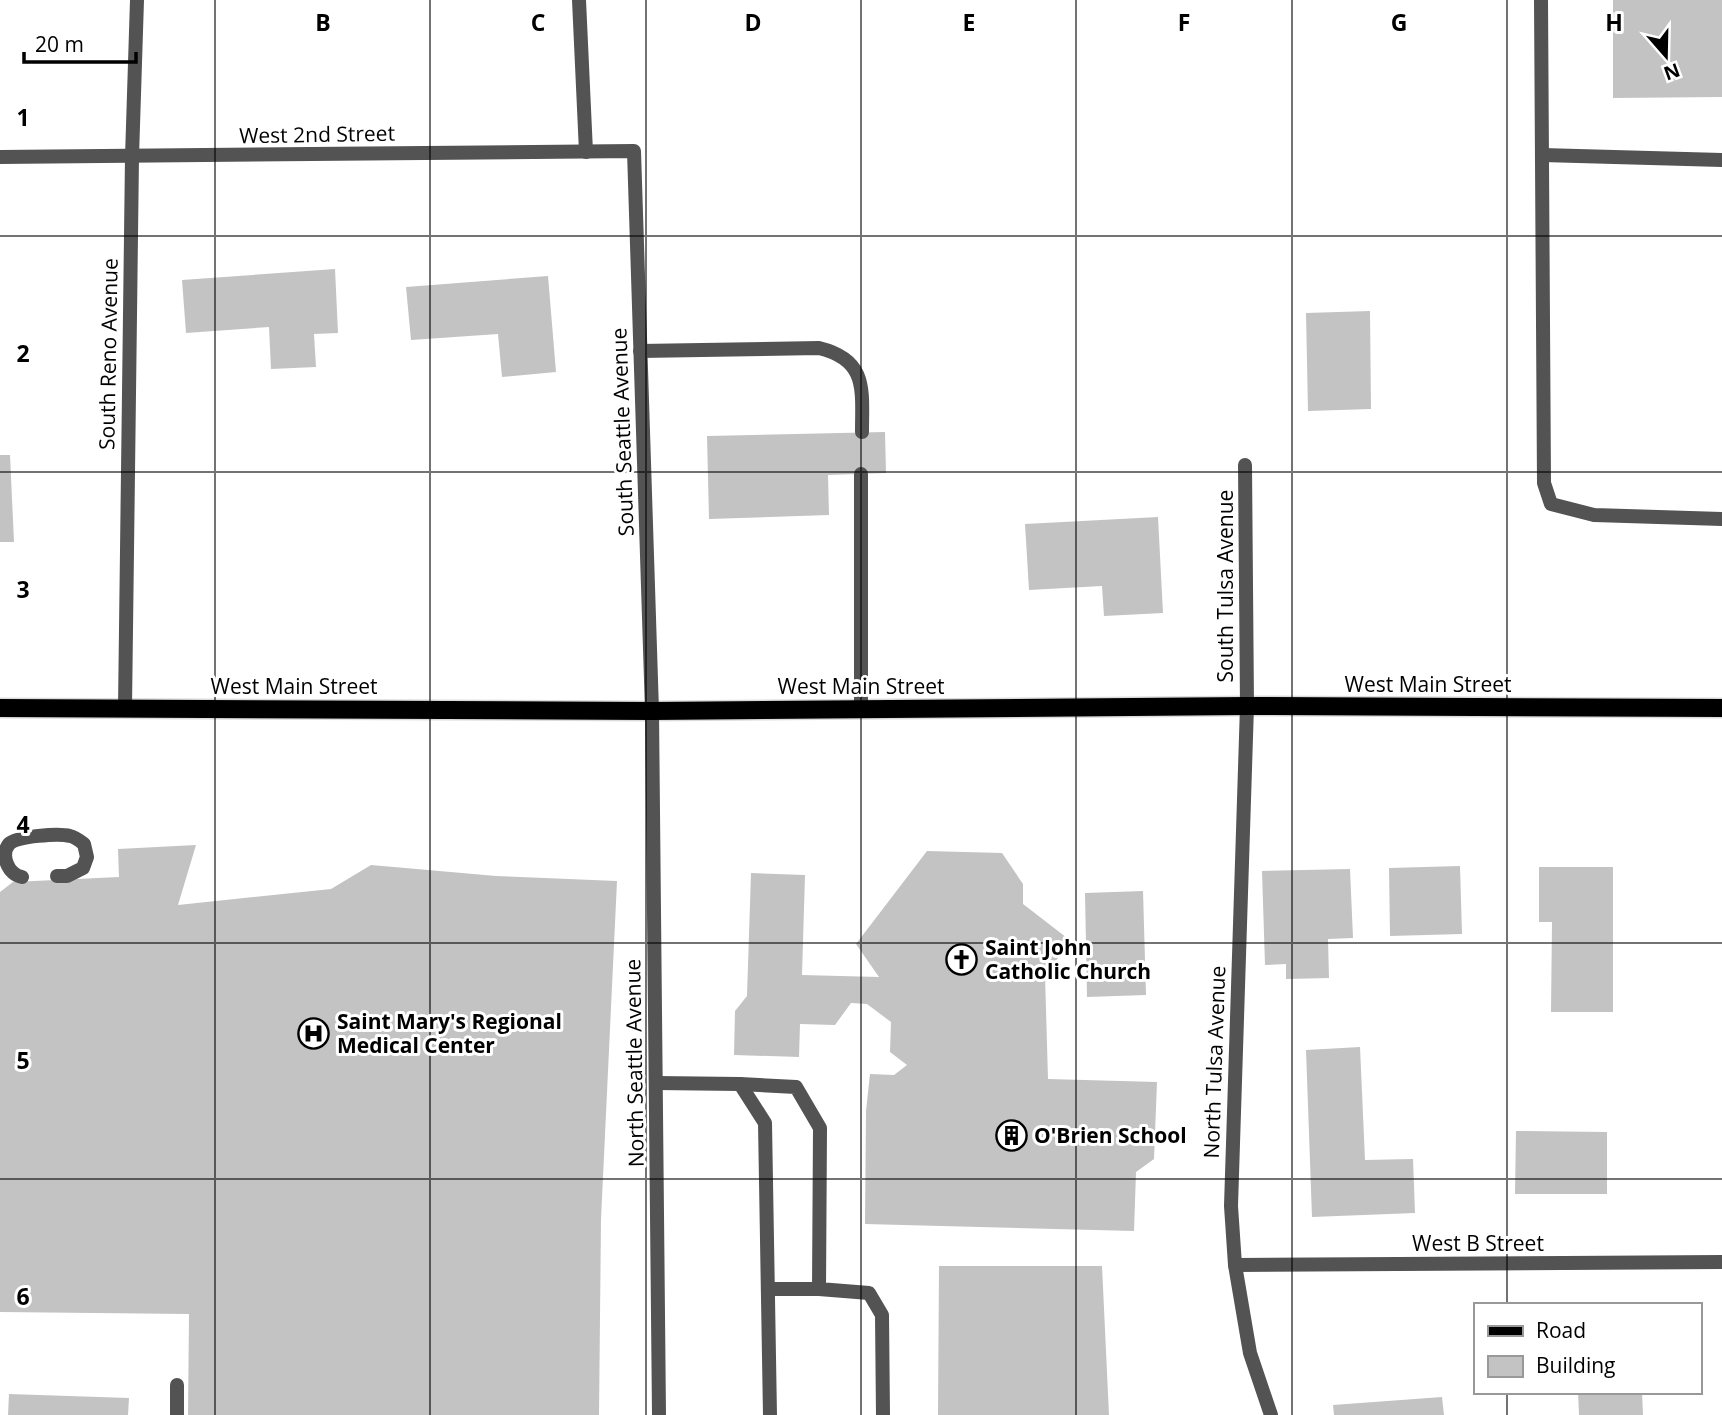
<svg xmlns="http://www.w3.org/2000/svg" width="1722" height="1415" font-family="'Open Sans',sans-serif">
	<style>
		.building { fill: #c3c3c3 }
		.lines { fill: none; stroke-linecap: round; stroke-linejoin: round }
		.primary-casing { stroke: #dbdbdb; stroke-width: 21 }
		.lane { stroke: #535353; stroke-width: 14 }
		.street { stroke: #535353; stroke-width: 14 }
		.primary { stroke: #000; stroke-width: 18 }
		.grid { fill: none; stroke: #000; stroke-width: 2; stroke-opacity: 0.55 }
		.labels { text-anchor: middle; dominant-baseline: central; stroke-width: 6; stroke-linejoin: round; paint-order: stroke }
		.street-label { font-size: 21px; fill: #000; stroke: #fff }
		.poi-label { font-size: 21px; font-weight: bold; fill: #000; stroke: #fff; text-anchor: start }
		.grid-label { font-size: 23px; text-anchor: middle; font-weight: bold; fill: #000; stroke: #fff; stroke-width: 6; stroke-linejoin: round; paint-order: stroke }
	</style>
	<rect width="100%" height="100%" fill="#fff"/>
	<g class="building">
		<path d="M1613 0H1722V97L1613 98Z"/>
		<path d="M335 269 338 333 314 334 316 367 271 369 269 327 186 333 182 280Z"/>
		<path d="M548 276 556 372 502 377 498 334 411 340 406 287Z"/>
		<path d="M1370 311 1371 409 1308 411 1306 313Z"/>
		<path d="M885 432 886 473 828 475 829 515 709 519 707 436Z"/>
		<path d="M0 455H10L14 542H0Z"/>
		<path d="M1158 517 1163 613 1104 616 1102 586 1029 590 1025 524Z"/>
		<path d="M196 845 178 905 331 889 371 865 496 876 617 881 601 1219 599 1415H188L189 1314 0 1312V892L13 882 119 877 118 849Z"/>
		<path d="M927 851 1002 853 1023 884V904L1071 941 1045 975 1048 1079 1157 1082 1154 1159 1136 1172 1134 1231 865 1224 866 1111 870 1074 894 1075 907 1065 890 1052 891 1022 867 1004 851 1003 835 1025 800 1024 799 1057 734 1055 735 1011 747 996 751 873 805 875 802 975 879 977 856 944Z"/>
		<path d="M1460 866 1462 934 1390 936 1389 868Z"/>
		<path d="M1539 867H1613V1012H1551L1552 922H1539Z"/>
		<path d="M1350 869 1353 938 1328 939 1329 978 1286 979V964L1265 965 1262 871Z"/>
		<path d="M1143 891 1146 995 1087 997 1085 893Z"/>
		<path d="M1360 1047 1365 1160 1413 1159 1415 1213 1312 1217 1306 1050Z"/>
		<path d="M1516 1131 1607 1132V1194H1515Z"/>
		<path d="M939 1266H1102L1109 1415H938Z"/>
		<path d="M1578 1392H1642L1643 1415H1579Z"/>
		<path d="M9 1394 129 1398 128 1415H8Z"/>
		<path d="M1442 1397 1444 1415H1334L1333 1405Z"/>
	</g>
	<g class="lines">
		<defs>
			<path id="primary" d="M0 708 652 711 1247 706 1722 708"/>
		</defs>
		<use href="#primary" class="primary-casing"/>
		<g class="lane">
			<path d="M1541 0 1544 483 1551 504 1594 515 1722 519"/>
			<path d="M1542 155 1722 160"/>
			<path d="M640 351 819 348C868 360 862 390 862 432"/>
			<path d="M861 709V474"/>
			<path d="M22 877C8 874 0 855 9 844 17 836 59 833 70 836 75 837 80 841 84 844L87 857 83 868 67 876H57"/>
			<path d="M656 1083 740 1084 765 1123 770 1415"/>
			<path d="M740 1084 796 1087 820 1128 819 1289 869 1293 882 1315 883 1415"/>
			<path d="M768 1289H819"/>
			<path d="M177 1385V1415"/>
		</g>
		<g class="street">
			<path d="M579 0 586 152"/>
			<path d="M0 157 634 151 652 711 659 1415"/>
			<path d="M1245 465 1247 706 1231 1206 1235 1265 1250 1353 1271 1415"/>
			<path d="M125 708 132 157 137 0"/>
			<path d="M1235 1265 1722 1262"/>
		</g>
		<use href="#primary" class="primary"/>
	</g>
	<path class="grid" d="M215 0V1415M430 0V1415M646 0V1415M861 0V1415M1076 0V1415M1292 0V1415M1507 0V1305M0 236H1722M0 472H1722M0 708H1722M0 943H1722M0 1179H1722M1507 1392V1415"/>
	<defs>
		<symbol id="church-ring" viewBox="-11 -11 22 22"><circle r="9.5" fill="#fff" stroke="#000" stroke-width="1.5"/><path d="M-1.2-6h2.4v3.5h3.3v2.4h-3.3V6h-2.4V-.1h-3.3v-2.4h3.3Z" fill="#000"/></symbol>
		<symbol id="hospital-ring" viewBox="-11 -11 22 22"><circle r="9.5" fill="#fff" stroke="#000" stroke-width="1.5"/><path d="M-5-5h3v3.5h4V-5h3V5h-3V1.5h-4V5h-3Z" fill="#000"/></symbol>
		<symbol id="building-ring" viewBox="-11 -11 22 22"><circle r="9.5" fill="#fff" stroke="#000" stroke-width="1.5"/><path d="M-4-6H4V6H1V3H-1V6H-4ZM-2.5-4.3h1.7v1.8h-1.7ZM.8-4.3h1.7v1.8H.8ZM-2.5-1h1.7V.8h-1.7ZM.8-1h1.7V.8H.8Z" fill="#000"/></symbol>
	</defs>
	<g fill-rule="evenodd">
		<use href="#church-ring" x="944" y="942" width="35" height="35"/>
		<use href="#hospital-ring" x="296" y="1016" width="35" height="35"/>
		<use href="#building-ring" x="994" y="1118" width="35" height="35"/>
	</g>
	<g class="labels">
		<g class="street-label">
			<text transform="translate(317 134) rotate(-1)">West 2nd Street</text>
			<text transform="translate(108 354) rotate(-89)">South Reno Avenue</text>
			<text transform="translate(622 432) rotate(-92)">South Seattle Avenue</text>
			<text transform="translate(1225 586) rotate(-90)">South Tulsa Avenue</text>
			<text x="1428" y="684">West Main Street</text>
			<text x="294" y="686">West Main Street</text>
			<text x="861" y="686">West Main Street</text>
			<text transform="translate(1214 1062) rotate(-88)">North Tulsa Avenue</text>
			<text transform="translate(634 1063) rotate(-91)">North Seattle Avenue</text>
			<text x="1478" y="1243">West B Street</text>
		</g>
		<g class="poi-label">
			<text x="985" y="947">Saint John<tspan x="985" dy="24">Catholic Church</tspan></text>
			<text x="337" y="1021">Saint Mary's Regional<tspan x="337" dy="24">Medical Center</tspan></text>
			<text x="1034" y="1135">O'Brien School</text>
		</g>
	</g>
	<g class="grid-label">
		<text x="323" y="31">B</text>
		<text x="538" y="31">C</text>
		<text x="753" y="31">D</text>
		<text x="969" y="31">E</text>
		<text x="1184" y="31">F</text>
		<text x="1399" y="31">G</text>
		<text x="1614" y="31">H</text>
		<text x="23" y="126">1</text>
		<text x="23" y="362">2</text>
		<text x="23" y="598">3</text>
		<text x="23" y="833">4</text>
		<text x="23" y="1069">5</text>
		<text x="23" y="1305">6</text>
	</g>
	<rect x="1474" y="1303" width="228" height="91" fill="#ffffff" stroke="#999999" stroke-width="2"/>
	<rect x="1488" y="1326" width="35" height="10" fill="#000000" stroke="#999999" stroke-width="2"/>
	<text x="1536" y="1338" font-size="21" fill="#000000">Road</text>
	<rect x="1488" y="1356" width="35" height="21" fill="#c3c3c3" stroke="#999999" stroke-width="2"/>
	<text x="1536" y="1373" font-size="21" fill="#000000">Building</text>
	<g transform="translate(1666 56) rotate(160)" stroke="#ffffff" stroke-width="5" paint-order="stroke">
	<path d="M0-5L12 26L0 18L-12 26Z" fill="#000000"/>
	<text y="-10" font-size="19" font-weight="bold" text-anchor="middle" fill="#000000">N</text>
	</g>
	<path d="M24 52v10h112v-10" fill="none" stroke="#000000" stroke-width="3.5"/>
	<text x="35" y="52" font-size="21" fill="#000000" stroke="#ffffff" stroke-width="5" paint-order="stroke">20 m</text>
</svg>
